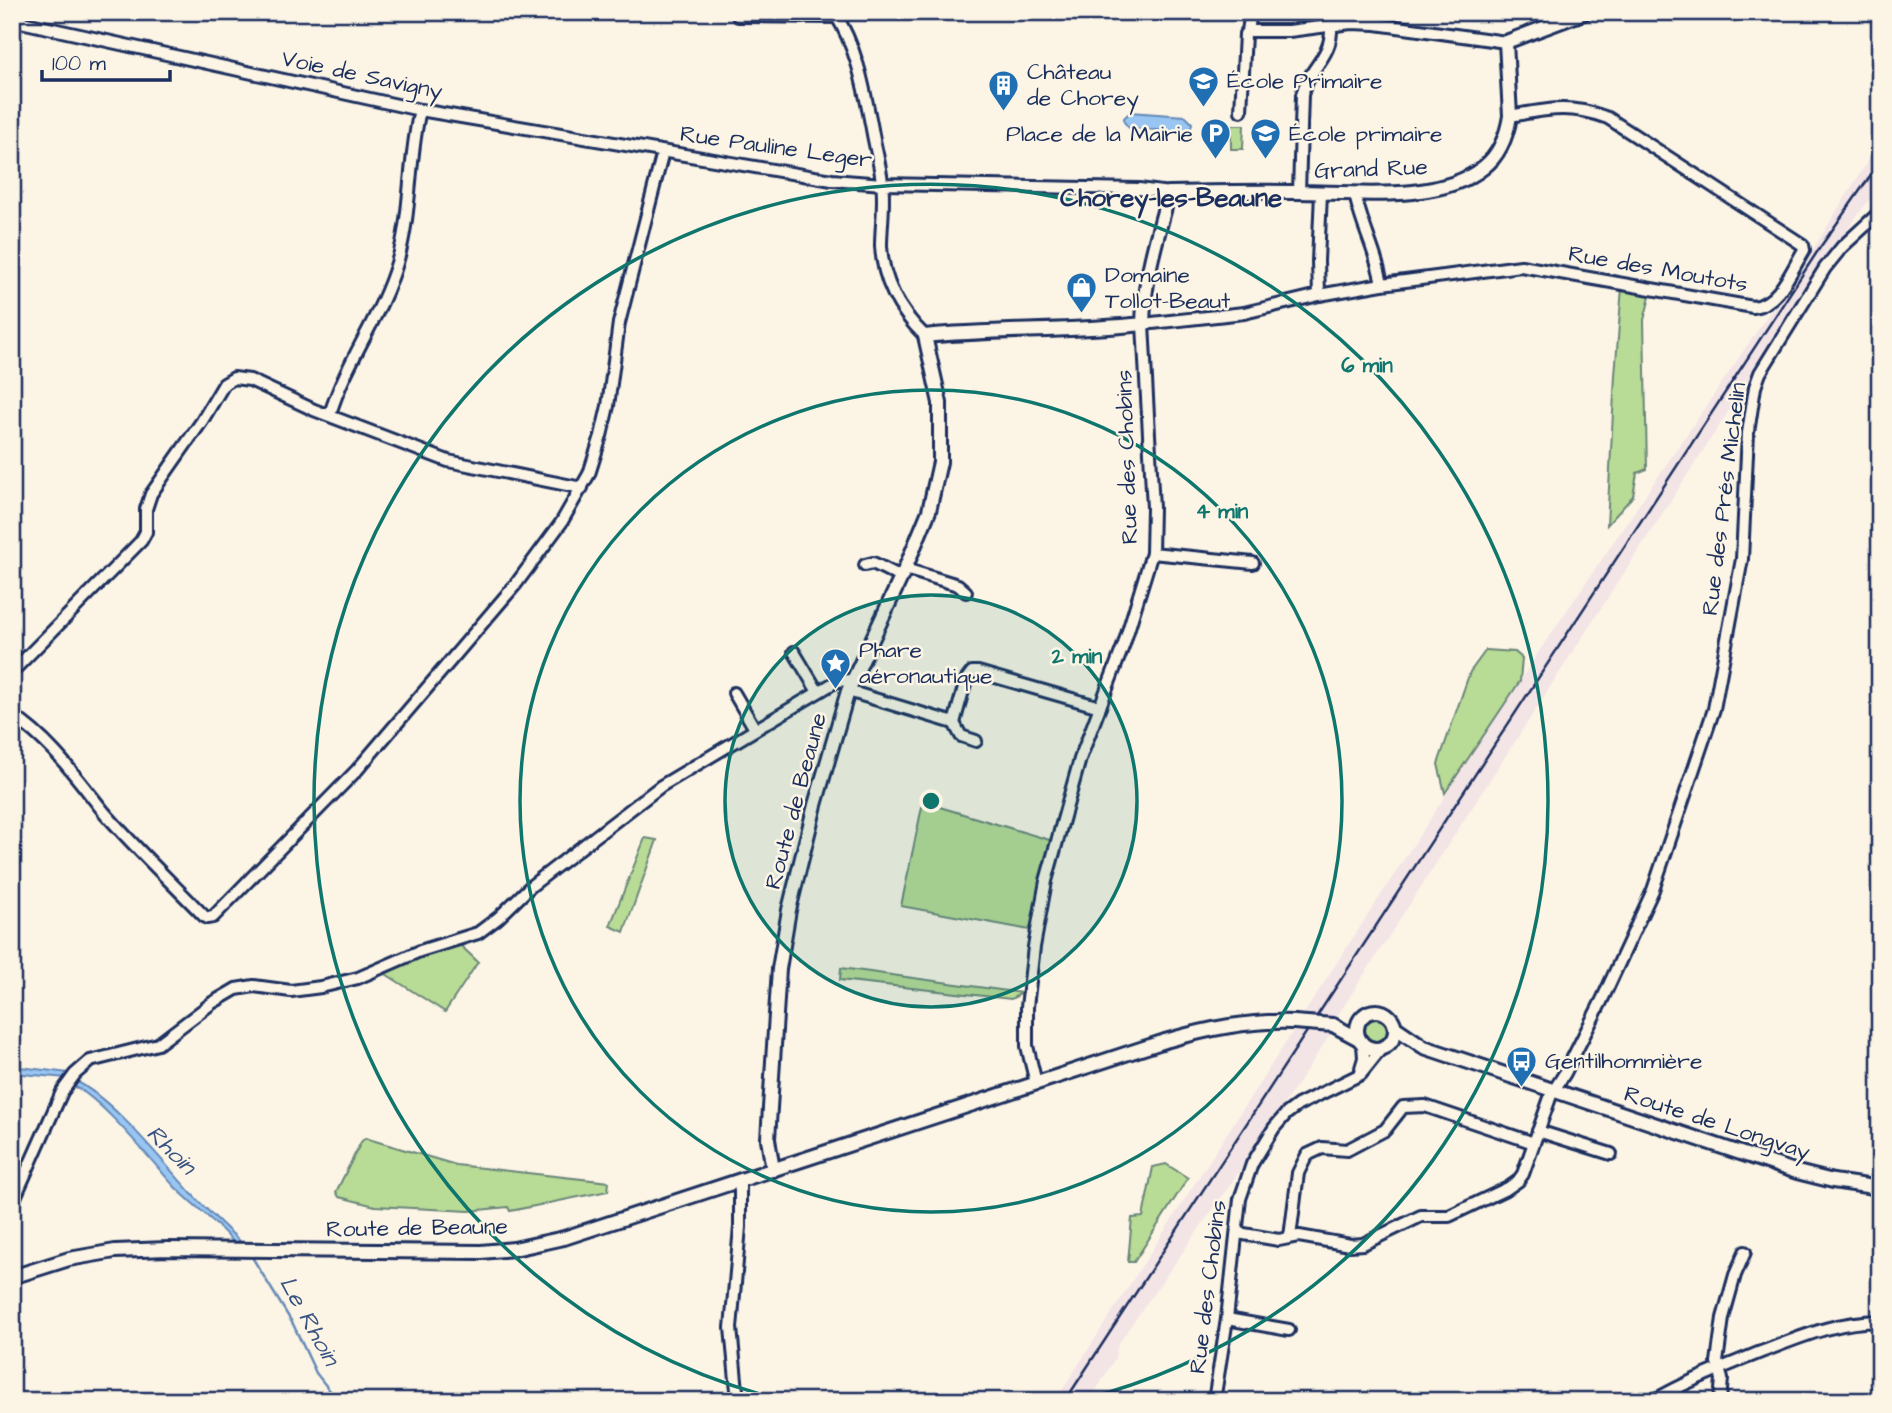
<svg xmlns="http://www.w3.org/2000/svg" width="1892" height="1413" font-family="'Architects Daughter',sans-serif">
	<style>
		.built { fill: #f3e4e6 }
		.green { fill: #b8db95; stroke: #6a857a; stroke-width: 2 }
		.water { fill: #98c5f2; stroke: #6689b7; stroke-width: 2 }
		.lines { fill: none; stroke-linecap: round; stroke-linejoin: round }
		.stream { stroke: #6689b7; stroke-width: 2.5 }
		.minor-casing { stroke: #1b2f5e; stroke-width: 16 }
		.tertiary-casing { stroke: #1b2f5e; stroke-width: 18 }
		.minor { stroke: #fcf5e5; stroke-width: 10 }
		.tertiary { stroke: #fcf5e5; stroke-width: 12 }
		.rail { stroke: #1b2f5e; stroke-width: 2.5 }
		.tertiary-bridge-casing { stroke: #1b2f5e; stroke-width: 18; stroke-linecap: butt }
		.tertiary-bridge { stroke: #fcf5e5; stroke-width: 12 }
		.ring { fill: none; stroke: #0f766e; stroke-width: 3.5 }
		.labels { text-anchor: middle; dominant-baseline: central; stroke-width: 5; stroke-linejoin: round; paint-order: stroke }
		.poi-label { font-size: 23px; fill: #1b2f5e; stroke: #fcf5e5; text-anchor: start }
		.street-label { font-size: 23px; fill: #1b2f5e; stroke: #fcf5e5 }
		.water-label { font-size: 24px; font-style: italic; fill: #3a5483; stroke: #fcf5e5 }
		.quarter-label { font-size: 26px; font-weight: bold; fill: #1b2f5e; stroke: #fcf5e5 }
		.centre { fill: #0f766e; stroke: #fcf5e5; stroke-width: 3.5 }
		.ring-label { font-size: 21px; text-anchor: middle; font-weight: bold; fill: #0f766e; stroke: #fcf5e5; stroke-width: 5; stroke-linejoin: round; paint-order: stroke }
	</style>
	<rect width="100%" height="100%" fill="#fcf5e5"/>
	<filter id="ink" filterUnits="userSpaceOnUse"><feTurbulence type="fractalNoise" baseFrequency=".0143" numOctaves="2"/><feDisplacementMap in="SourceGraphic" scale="14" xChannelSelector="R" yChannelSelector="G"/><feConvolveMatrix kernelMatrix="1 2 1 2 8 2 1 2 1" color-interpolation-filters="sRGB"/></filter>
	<g filter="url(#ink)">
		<g class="built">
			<path d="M1880 141V185L1838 242 1336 1018 1303 1015 1536 656 1817 243Z"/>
			<path d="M1295 1028 1332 1032 1232 1182 1118 1344 1115 1358 1090 1401H1055Z"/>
		</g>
		<g class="green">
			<path d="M1231 125H1244L1243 149H1231Z"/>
			<path d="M1622 287 1651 293 1644 320 1647 469 1637 473 1633 496 1607 525 1615 375Z"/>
			<path d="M1486 650 1515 652 1522 658 1520 681 1445 793 1438 764 1470 672Z"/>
			<path d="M923 802 1053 841 1030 930 901 906Z"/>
			<path d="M645 838 657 840 624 932 610 926Z"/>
			<path d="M458 943 478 962 445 1012 381 971 438 947Z"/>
			<path d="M841 968 1022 993 1011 999 840 980Z"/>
			<circle cx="1377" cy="1030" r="15"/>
			<path d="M365 1138 456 1165 609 1182 608 1191 510 1211 508 1207 469 1211 375 1206 339 1197 336 1192 361 1142Z"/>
			<path d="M1166 1164 1188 1178 1134 1262H1128L1132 1218 1143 1217 1153 1167Z"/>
		</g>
		<g class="water">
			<path d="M1130 112 1185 116 1192 123 1191 128 1186 132 1129 128 1124 122V118Z"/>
			<path d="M12 1066 69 1073 66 1078 12 1073Z"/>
			<path d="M74 1080C114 1100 160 1159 191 1193 207 1211 225 1226 242 1243H234C217 1222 194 1206 175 1187 153 1163 98 1094 71 1085Z"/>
		</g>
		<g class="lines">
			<path class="stream" d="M252 1257 293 1324 316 1373 338 1401"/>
			<defs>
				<g id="minor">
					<path d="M834 12C857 47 864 88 872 129 875 147 880 164 882 182 885 203 881 225 881 246 883 282 900 312 925 336"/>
					<path d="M738 16 837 17"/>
					<path d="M12 20 420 110 832 180 883 184 1139 189 1169 193"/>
					<path d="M1248 31H1289L1351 23 1376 24 1506 42"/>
					<path d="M1241 111 1245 34 1248 31 1251 12"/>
					<path d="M1299 192 1302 95C1308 68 1333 57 1331 26"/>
					<path d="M1355 194C1361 225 1377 253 1382 284"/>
					<path d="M1319 295 1318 261 1321 193"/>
					<path d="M330 414C346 361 381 317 397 263 412 213 408 160 420 110"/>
					<path d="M1152 553 1253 563"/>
					<path d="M865 565 873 563 901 577"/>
					<path d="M905 569 958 585 966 592"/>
					<path d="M794 652 818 692"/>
					<path d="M12 672 141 541 146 532V509L151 494 202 421 224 384 234 378 250 380 314 410 448 461 582 488"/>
					<path d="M848 691 954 723 966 680 972 672H978L1100 707"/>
					<path d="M734 693 755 729"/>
					<path d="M12 715C51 741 75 776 104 812 135 848 171 882 204 916L208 918 213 917 357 770 516 584 561 523 589 474 601 436 608 406 619 323 663 152"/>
					<path d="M954 723 961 736 976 741"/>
					<path d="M1361 1068 1364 1058 1363 1044"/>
					<path d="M1036 1083 1027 1046V1007L1034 947 1046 881 1080 759 1124 644 1152 553 1153 508 1143 324 1244 313 1319 295 1382 284 1521 266 1753 307C1779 304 1791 271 1804 250L1803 245 1608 118C1569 104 1550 109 1510 116"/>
					<path d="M1538 1131 1611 1154"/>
					<path d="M12 1204 62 1092 75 1074 90 1061 158 1044 212 1003 236 989 254 986 291 991 321 987 358 978 420 951 478 933 498 918 531 886 661 786 837 681 852 680"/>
					<path d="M1238 1233 1279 1240 1299 1236 1350 1245 1363 1244 1421 1216H1449L1508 1188 1518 1181 1523 1174 1551 1095 1565 1073 1602 1000 1653 890 1714 709 1742 559 1748 433 1755 387 1760 373 1825 268 1842 247 1880 212"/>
					<path d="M1290 1237 1298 1173 1307 1155 1322 1148 1347 1150 1385 1130 1403 1107 1425 1106 1534 1143"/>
					<path d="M1227 1319 1289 1330"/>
					<path d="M738 1401 731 1328 740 1227V1181"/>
					<path d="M1214 1401 1227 1319 1240 1199 1252 1164 1274 1128 1286 1114 1298 1105 1361 1074 1381 1049"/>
					<path d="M1653 1401C1687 1381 1724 1367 1761 1352 1804 1336 1833 1322 1880 1321"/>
					<path d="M1720 1401 1722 1379 1717 1362 1723 1318 1735 1275 1745 1252"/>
				</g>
				<g id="tertiary">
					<circle cx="1376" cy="1030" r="19"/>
					<path d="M1333 1025 1359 1039"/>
					<path d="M1396 1028 1424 1047 1797 1172 1833 1181 1880 1188"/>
					<path d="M773 1170 768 1139 777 999 779 969 789 910 815 805 848 691 905 569 929 511 940 462V403L925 336C997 329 1071 332 1143 324 1144 278 1157 237 1169 193 1212 192 1254 191 1297 192 1352 192 1439 204 1484 167 1499 155 1507 135 1510 116L1506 42 1586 12"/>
					<path d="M12 1277 69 1259 115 1251 167 1249 481 1252 514 1249 564 1238 1165 1041C1207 1029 1249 1020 1294 1022"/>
				</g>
			</defs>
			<use href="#minor" class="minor-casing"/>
			<use href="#tertiary" class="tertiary-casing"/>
			<use href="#minor" class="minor"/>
			<use href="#tertiary" class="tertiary"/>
			<path class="rail" d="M1065 1401 1821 246 1880 162"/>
			<defs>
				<path id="tertiary-bridge" d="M1294 1022 1333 1025"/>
			</defs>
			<use href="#tertiary-bridge" class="tertiary-bridge-casing"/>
			<use href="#tertiary-bridge" class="tertiary-bridge"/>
		</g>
	</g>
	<circle cx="931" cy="801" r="206" fill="#0f766e" fill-opacity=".12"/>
	<g class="ring">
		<circle cx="931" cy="801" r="206"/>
		<circle cx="931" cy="801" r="411"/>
		<path d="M782 1400A617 617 0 1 1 1080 1400"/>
	</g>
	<defs>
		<symbol id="school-pin" viewBox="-11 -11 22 30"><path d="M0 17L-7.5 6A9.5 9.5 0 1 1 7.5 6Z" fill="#1f6fb2" stroke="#fcf5e5"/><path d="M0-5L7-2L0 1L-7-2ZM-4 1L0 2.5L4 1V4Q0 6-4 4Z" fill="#fff"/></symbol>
		<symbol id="building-pin" viewBox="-11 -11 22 30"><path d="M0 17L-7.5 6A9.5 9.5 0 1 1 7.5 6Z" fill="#1f6fb2" stroke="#fcf5e5"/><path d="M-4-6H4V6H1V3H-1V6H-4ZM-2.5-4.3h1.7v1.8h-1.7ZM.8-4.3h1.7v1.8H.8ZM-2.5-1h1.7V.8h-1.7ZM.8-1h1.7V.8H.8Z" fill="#fff"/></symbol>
		<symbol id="parking-pin" viewBox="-11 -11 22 30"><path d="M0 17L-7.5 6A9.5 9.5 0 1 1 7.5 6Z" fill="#1f6fb2" stroke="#fcf5e5"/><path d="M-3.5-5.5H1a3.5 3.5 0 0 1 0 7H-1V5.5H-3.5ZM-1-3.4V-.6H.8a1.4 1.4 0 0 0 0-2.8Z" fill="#fff"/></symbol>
		<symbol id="shop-pin" viewBox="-11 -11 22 30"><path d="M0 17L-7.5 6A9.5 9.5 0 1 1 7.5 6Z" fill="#1f6fb2" stroke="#fcf5e5"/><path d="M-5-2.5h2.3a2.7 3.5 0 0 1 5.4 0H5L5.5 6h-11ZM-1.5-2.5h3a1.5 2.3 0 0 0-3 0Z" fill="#fff"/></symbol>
		<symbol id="sight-pin" viewBox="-11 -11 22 30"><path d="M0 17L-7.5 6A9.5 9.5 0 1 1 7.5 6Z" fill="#1f6fb2" stroke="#fcf5e5"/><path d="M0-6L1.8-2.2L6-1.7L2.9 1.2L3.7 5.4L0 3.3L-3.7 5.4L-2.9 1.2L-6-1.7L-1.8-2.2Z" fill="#fff"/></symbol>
		<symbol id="bus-pin" viewBox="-11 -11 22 30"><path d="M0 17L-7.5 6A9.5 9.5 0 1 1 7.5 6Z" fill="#1f6fb2" stroke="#fcf5e5"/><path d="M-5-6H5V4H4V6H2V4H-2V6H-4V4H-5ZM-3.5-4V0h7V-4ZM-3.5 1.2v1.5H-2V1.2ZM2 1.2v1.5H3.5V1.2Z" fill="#fff"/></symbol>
	</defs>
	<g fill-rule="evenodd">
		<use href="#school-pin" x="1186" y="64" width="35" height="47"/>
		<use href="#building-pin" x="986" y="68" width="35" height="47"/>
		<use href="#parking-pin" x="1198" y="116" width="35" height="47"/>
		<use href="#school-pin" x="1248" y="116" width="35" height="47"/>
		<use href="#shop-pin" x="1064" y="270" width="35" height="47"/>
		<use href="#sight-pin" x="818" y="646" width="35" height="47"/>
		<use href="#bus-pin" x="1504" y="1044" width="35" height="47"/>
	</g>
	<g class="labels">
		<g class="poi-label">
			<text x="1027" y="72">Château<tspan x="1027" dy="26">de Chorey</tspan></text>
			<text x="1227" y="81">École Primaire</text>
			<text x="1193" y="134" text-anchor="end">Place de la Mairie</text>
			<text x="1289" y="134">École primaire</text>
			<text x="1105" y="275">Domaine<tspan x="1105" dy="26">Tollot-Beaut</tspan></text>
			<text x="859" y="650">Phare<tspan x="859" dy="26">aéronautique</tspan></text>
			<text x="1545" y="1061">Gentilhommière</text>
		</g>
		<g class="street-label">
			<text transform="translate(362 75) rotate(12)">Voie de Savigny</text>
			<text transform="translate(776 147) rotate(8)">Rue Pauline Leger</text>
			<text transform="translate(1371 169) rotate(-2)">Grand Rue</text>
			<text transform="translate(1658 269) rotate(10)">Rue des Moutots</text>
			<text transform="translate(1127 457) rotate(-92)">Rue des Chobins</text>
			<text transform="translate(1724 499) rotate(-83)">Rue des Prés Michelin</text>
			<text transform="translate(796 801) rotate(-75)">Route de Beaune</text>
			<text transform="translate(1717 1123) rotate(18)">Route de Longvay</text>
			<text transform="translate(417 1228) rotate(-1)">Route de Beaune</text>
			<text transform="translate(1208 1287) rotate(-83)">Rue des Chobins</text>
		</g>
		<g class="water-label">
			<text transform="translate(171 1150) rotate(45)">Rhoin</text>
			<text transform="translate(309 1321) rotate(61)">Le Rhoin</text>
		</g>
		<g class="quarter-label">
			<text x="1171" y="198">Chorey-les-Beaune</text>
		</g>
	</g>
	<circle cx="931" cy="801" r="10" class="centre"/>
	<g class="ring-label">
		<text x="1367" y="372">6 min</text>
		<text x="1222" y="518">4 min</text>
		<text x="1077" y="663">2 min</text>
	</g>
	<rect width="1892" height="1413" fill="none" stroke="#fcf5e5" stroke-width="42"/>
	<rect x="21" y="21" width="1850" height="1371" fill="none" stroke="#1b2f5e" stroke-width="2.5" filter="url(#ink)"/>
	<path d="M42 70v10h128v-10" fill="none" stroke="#1b2f5e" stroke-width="3.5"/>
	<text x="52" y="70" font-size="21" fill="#1b2f5e" stroke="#fcf5e5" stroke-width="5" paint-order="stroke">100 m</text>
</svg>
